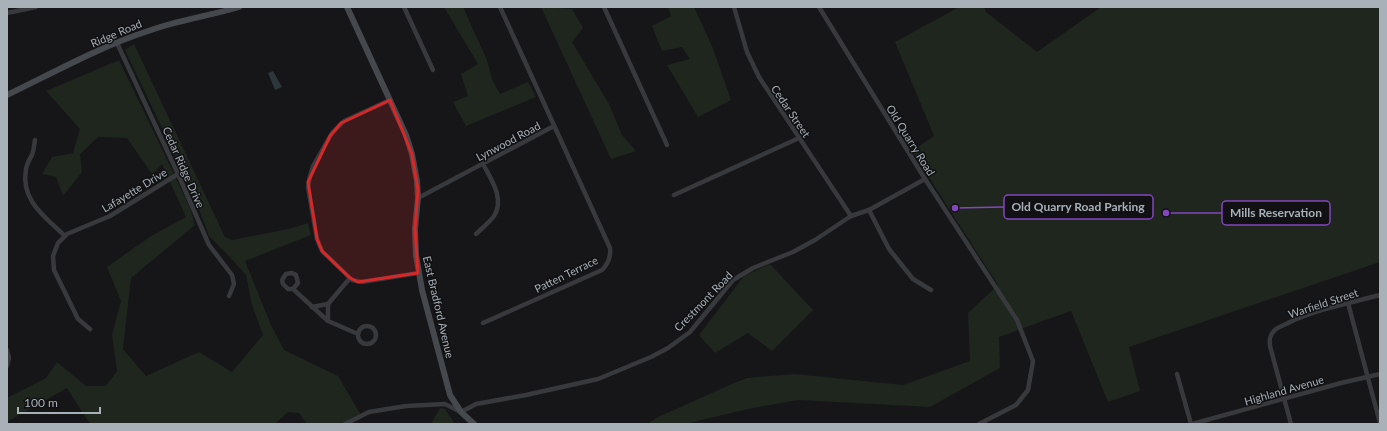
<svg xmlns="http://www.w3.org/2000/svg" width="1387" height="431" font-family="Lato,sans-serif">
	<style>
		.green { fill: #1e261e }
		.water { fill: #2c373c }
		.lines { fill: none; stroke-linecap: round; stroke-linejoin: round }
		.street { stroke: #37393d; stroke-width: 4.5 }
		.secondary { stroke: #45484d; stroke-width: 6 }
		.marked { fill: #d62828; fill-opacity: 0.2; stroke: #d62828; stroke-width: 3; stroke-linejoin: round }
		.labels { text-anchor: middle; dominant-baseline: central; stroke-width: 3; stroke-linejoin: round; paint-order: stroke }
		.street-label { font-size: 11px; fill: #a8b0b8; stroke: #111113 }
		.leader { fill: none; stroke: #8446be; stroke-width: 1.5 }
		.callout-dot { fill: #8446be; stroke: #111113; stroke-width: 1.5 }
		.callout { fill: #111113; stroke: #8446be; stroke-width: 1.5 }
		.callout-label { font-size: 12px; text-anchor: middle; font-weight: bold; fill: #a8b0b8 }
	</style>
	<rect width="100%" height="100%" fill="#161618"/>
	<g class="green">
		<path d="M444 7H463L487 60 492 79 500 94 528 82 536 97 466 126 453 102 468 96 461 74 478 64Z"/>
		<path d="M541 7 572 9 583 28 572 42 609 104 622 135 636 151 611 159Z"/>
		<path d="M668 7H694L712 46 731 100 698 117 667 65 690 59 682 47 662 51 652 26 671 16Z"/>
		<path d="M959 7H984L986 12 1037 52 1101 7H1380V262L1129 347 1140 391 1108 402 1071 311 999 337 1000 368 930 407 798 400 748 409 685 424H647L658 417 732 384 747 378 794 374 903 385 970 361 968 313 998 285 912 151 934 136 895 42Z"/>
		<path d="M134 44 225 237 232 240 288 229 308 223 311 235 245 261 271 325 284 350 338 376 362 417 350 424H307L299 413 288 412 275 424H90L67 388 7 422V398L46 378 57 362 86 386H106L117 371 112 335 121 301 107 267 151 236 186 217 162 164 152 174 127 138 98 137 80 154 82 172 63 196 56 177 42 174 52 157 73 153 80 129 46 91 119 60 172 170 190 208 195 225 131 278 123 349 146 376 199 352 232 372 263 335 252 305 246 275 229 256 209 236 192 191 125 50Z"/>
		<path d="M770 264 813 310 772 351 748 333 715 353 699 335 744 276Z"/>
		<path d="M440 408 445 409 455 424H431Z"/>
	</g>
	<path class="water" d="M273 71 282 87 275 90 268 73Z"/>
	<g class="lines">
		<g class="street">
			<path d="M404 7 433 70"/>
			<path d="M604 7 667 145"/>
			<path d="M734 7 747 52 759 77 851 216"/>
			<path d="M819 7 925 179 1017 320 1033 361 1028 390 1016 405 979 424"/>
			<path d="M7 13 36 7"/>
			<path d="M117 43 178 174 209 245 232 275 234 284 229 296"/>
			<path d="M390 100 344 121 332 133 313 166 310 176 308 187 313 216 317 239 322 251 352 280 362 282 418 273"/>
			<path d="M35 140C34 145 34 150 32 155 29 160 27 164 26 169 20 200 45 217 65 236"/>
			<path d="M674 195 799 138"/>
			<path d="M418 198 554 126"/>
			<path d="M869 210 889 249 913 279 931 290"/>
			<path d="M476 234C482 228 489 223 494 216 505 199 491 179 483 164"/>
			<path d="M293 289H288L283 284 282 280 286 274 292 273 296 275 298 283 293 289 328 321 358 334"/>
			<path d="M1348 303 1380 423"/>
			<path d="M328 304V321"/>
			<path d="M312 307 328 304 350 278"/>
			<path d="M483 323 602 270C608 264 611 257 610 248L500 7"/>
			<circle cx="367" cy="335" r="9"/>
			<path d="M90 329 78 319 54 270 53 256 58 243 67 234 110 216 178 174"/>
			<path d="M7 350 9 358 7 366"/>
			<path d="M1177 374 1191 424"/>
			<path d="M345 424 369 412 406 406 445 404 461 412 476 404 526 395 598 379 651 357 668 348 690 332 733 280 753 268 793 252 815 240 851 216 869 210 925 179"/>
			<path d="M1192 424 1341 383 1380 374"/>
			<path d="M1291 424 1270 346C1269 339 1270 334 1276 329 1280 326 1285 325 1290 322 1318 309 1350 303 1380 295"/>
		</g>
		<g class="secondary">
			<path d="M347 7 406 135 412 154 417 181 418 198 415 229 416 255 422 290 450 395 461 412 474 424"/>
			<path d="M7 95C53 73 99 47 148 31 178 20 209 16 239 7"/>
		</g>
	</g>
	<path class="marked" d="M390 100 412 154 418 190 415 229 418 273 358 282 350 278 322 251 317 239 308 182 330 136 341 123Z"/>
	<g class="labels">
		<g class="street-label">
			<text transform="translate(116 33) rotate(-23)">Ridge Road</text>
			<text transform="translate(791 111) rotate(56)">Cedar Street</text>
			<text transform="translate(911 140) rotate(58)">Old Quarry Road</text>
			<text transform="translate(508 141) rotate(-28)">Lynwood Road</text>
			<text transform="translate(184 167) rotate(66)">Cedar Ridge Drive</text>
			<text transform="translate(134 190) rotate(-31)">Lafayette Drive</text>
			<text transform="translate(566 274) rotate(-26)">Patten Terrace</text>
			<text transform="translate(703 301) rotate(-46)">Crestmont Road</text>
			<text transform="translate(1323 303) rotate(-18)">Warfield Street</text>
			<text transform="translate(439 307) rotate(77)">East Bradford Avenue</text>
			<text transform="translate(1284 390) rotate(-16)">Highland Avenue</text>
		</g>
	</g>
	<path class="leader" d="M955 208L1004 207M1166 213L1222 213"/>
	<g class="callout-dot">
		<circle cx="955" cy="208" r="4"/>
		<circle cx="1166" cy="213" r="4"/>
	</g>
	<g class="callout">
		<rect x="1004" y="195" width="149" height="24" rx="4"/>
		<rect x="1222" y="201" width="108" height="24" rx="4"/>
	</g>
	<g class="callout-label">
		<text x="1078" y="211">Old Quarry Road Parking</text>
		<text x="1276" y="217">Mills Reservation</text>
	</g>
	<rect width="1387" height="431" fill="none" stroke="#a8b0b8" stroke-width="16"/>
	<path d="M18 407v6h82v-6" fill="none" stroke="#a8b0b8" stroke-width="2"/>
	<text x="24" y="407" font-size="12" fill="#a8b0b8" stroke="#111113" stroke-width="3" paint-order="stroke">100 m</text>
</svg>
